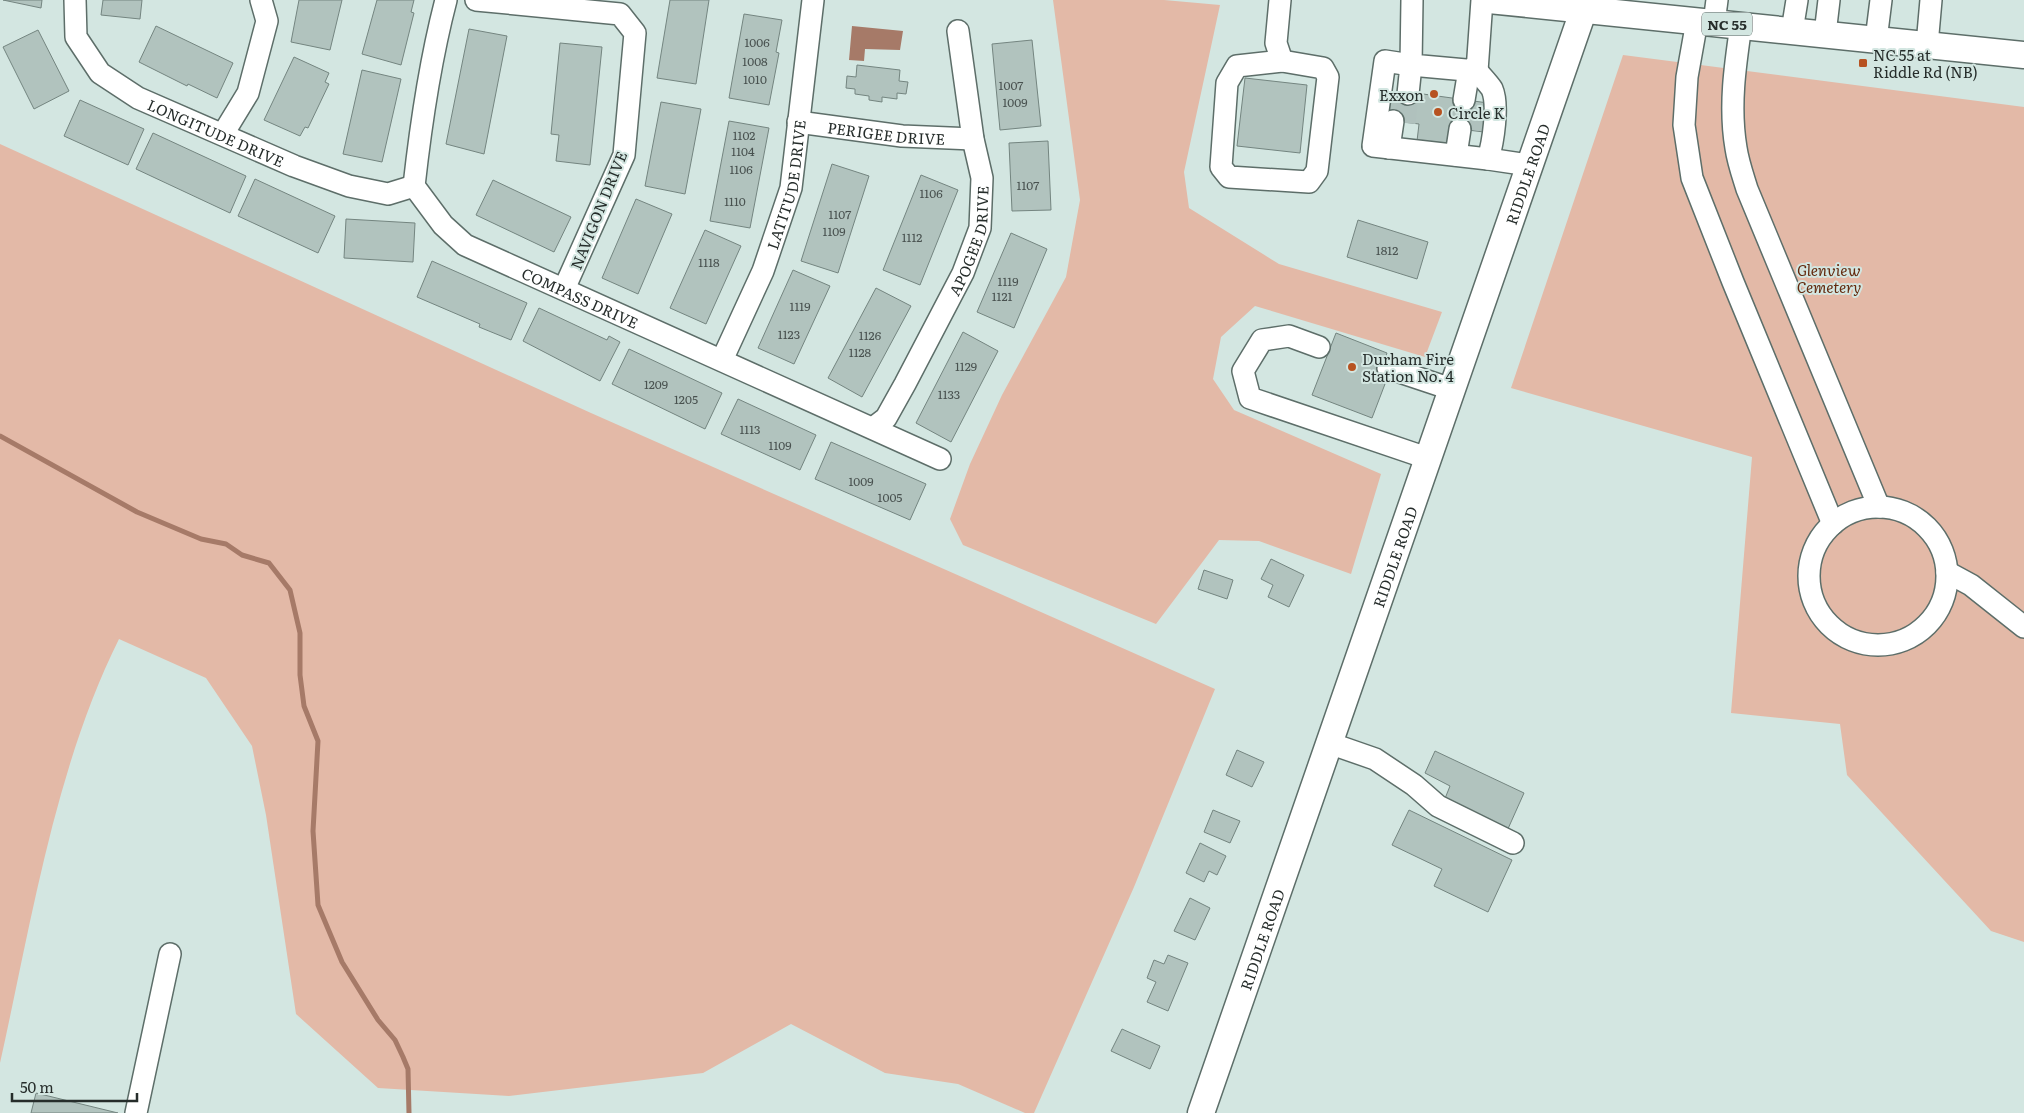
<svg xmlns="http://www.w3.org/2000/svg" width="2024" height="1113" font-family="Literata,serif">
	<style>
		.green { fill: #e3b9a7 }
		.water { fill: #a67a68 }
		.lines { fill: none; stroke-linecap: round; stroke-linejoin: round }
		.stream { stroke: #a67a68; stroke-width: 5 }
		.building { fill: #b1c3be; stroke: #748580 }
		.minor-tunnel { stroke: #b0c1bd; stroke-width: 21; stroke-dasharray: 21 11; stroke-linecap: butt }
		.minor-casing { stroke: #5d6e69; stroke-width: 24 }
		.major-casing { stroke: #5d6e69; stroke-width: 29 }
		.minor { stroke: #fff; stroke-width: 21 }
		.major { stroke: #fff; stroke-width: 26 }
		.poi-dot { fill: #b75221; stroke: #d3e6e1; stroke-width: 2 }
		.labels { text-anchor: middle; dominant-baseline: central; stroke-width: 4; stroke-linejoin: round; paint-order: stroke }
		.number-label { font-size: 12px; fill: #495250 }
		.shield { fill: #d3e6e1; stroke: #5a6462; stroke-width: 1 }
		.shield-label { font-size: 14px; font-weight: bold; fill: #262d2b }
		.poi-label { font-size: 15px; fill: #262d2b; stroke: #d3e6e1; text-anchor: start }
		.street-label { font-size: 15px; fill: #262d2b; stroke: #d3e6e1 }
		.park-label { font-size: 15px; font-style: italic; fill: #63290d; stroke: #d3e6e1 }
	</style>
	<rect width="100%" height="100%" fill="#d3e6e1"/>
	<g class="green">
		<path d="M1053 0H1164L1220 5 1184 172 1189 208 1279 264 1442 312 1425 357 1255 306 1221 337 1213 379 1234 410 1381 474 1351 574 1259 541 1219 540 1156 624 963 545 950 519 970 464 1002 395 1066 277 1080 200Z"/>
		<path d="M1623 55 2024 107V942L1991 931 1847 775 1840 724 1731 713 1752 457 1511 388Z"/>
		<path d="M0 144 591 413 1215 689 1134 887 1034 1113H1025L958 1084 885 1073 791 1024 703 1073 509 1096 378 1088 296 1014 266 815 252 746 206 678 119 639C55 767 31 924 0 1063Z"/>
	</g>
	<path class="water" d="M852 26 903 31 900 50 865 49 864 61 849 60Z"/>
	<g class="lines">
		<path class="stream" d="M0 436 137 512 201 539 226 544 242 555 269 563 290 590 300 633V675L304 706 318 741 313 831 318 905 342 962 378 1020 395 1040 403 1057 408 1069 409 1113"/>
	</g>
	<g class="building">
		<path d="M3 0H42L41 8Z"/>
		<path d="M103 0H142L140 19 101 15Z"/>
		<path d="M299 0H342L330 50 291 42Z"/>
		<path d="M377 0H414L411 12 414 13 401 65 362 54Z"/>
		<path d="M670 0H709L696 84 657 78Z"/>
		<path d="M744 14 782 20 776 52 779 53 769 105 729 98Z"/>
		<path d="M156 26 233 63 217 98 188 84 187 86 139 62Z"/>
		<path d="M469 29 507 36 484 154 446 144Z"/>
		<path d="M38 30 69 91 34 109 3 47Z"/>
		<path d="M1032 40 1041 126 1000 130 992 44Z"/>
		<path d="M560 43 602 47 590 165 556 161 559 135 551 134Z"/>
		<path d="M294 57 329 73 325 82 329 84 308 128 305 127 300 136 264 120Z"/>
		<path d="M857 65 900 70 899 81 908 82 906 94 897 93V99L882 97V102L869 100V96L855 94V89L846 88 847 76 856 77Z"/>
		<path d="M362 70 401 79 382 162 343 154Z"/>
		<path d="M1245 78 1307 85 1300 153 1237 146Z"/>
		<path d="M1391 92 1422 95 1423 94 1488 103 1484 132 1451 128 1449 145 1417 141 1419 124 1388 120Z"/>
		<path d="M80 100 144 129 128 165 64 136Z"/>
		<path d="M661 102 701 109 685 194 645 186Z"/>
		<path d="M729 121 769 128 750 228 710 221Z"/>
		<path d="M153 133 246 176 230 213 136 169Z"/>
		<path d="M1048 141 1051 210 1012 211 1009 143Z"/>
		<path d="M832 164 869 176 838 273 801 261Z"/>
		<path d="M921 175 958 190 920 285 883 270Z"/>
		<path d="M255 179 335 216 318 253 238 216Z"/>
		<path d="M493 180 571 217 554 252 476 215Z"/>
		<path d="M636 199 672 214 638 294 602 278Z"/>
		<path d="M346 219 415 223 413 262 344 258Z"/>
		<path d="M1358 220 1428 242 1417 279 1347 257Z"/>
		<path d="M705 230 741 246 706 324 670 308Z"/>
		<path d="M1011 233 1047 249 1014 328 977 312Z"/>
		<path d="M432 261 527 303 511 340 479 327 480 324 417 297Z"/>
		<path d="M793 270 830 286 794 364 758 348Z"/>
		<path d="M876 288 911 306 862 397 828 378Z"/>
		<path d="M539 308 607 340 609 336 620 342 600 381 523 341Z"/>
		<path d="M963 332 998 351 951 442 916 423Z"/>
		<path d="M1336 333 1387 353 1377 381 1385 384 1372 418 1312 395Z"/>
		<path d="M629 349 722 393 705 429 612 384Z"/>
		<path d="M738 399 816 435 800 470 721 434Z"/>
		<path d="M831 442 926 484 910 520 815 479Z"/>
		<path d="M1271 559 1304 575 1289 607 1268 597 1273 585 1261 579Z"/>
		<path d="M1204 570 1233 580 1227 599 1198 589Z"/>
		<path d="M1237 750 1264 762 1252 787 1226 775Z"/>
		<path d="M1435 751 1524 793 1507 831 1444 801 1450 786 1425 773Z"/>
		<path d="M1213 810 1240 821 1230 843 1204 832Z"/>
		<path d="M1409 810 1512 860 1488 912 1434 886 1442 869 1392 845Z"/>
		<path d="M1200 843 1226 856 1217 875 1209 871 1204 882 1186 873Z"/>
		<path d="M1190 898 1210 908 1195 940 1174 931Z"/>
		<path d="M1168 955 1188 963 1168 1011 1147 1002 1156 982 1147 978 1154 960 1164 964Z"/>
		<path d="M1122 1029 1160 1046 1150 1069 1111 1051Z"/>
		<path d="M36 1093 118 1113H31Z"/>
	</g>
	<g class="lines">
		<g class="minor-tunnel">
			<path d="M1405 123 1408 94"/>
			<path d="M1460 129 1464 100"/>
			<path d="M1480 131 1484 103"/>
		</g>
		<defs>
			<g id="minor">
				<path id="s1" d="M75 0 76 37 100 73 138 98 294 166 349 186 388 194 414 186"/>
				<path id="s2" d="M446 0C430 61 421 123 414 186L443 225 465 245 940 459"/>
				<path d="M476 0 620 14 635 33 624 155 564 289"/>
				<path d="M1280 0 1276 43 1282 61"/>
				<path d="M1412 0 1411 65 1477 71 1482 0"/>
				<path d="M1697 21 1687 77 1684 125 1692 178 1733 282 1833 524"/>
				<path d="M1714 23 1717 0"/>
				<path d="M1741 25C1735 66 1729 107 1736 148 1738 162 1743 176 1747 189L1879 507"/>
				<path d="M1792 31 1797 0"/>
				<path d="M1825 34 1829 0"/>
				<path d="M1876 40 1881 0"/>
				<path d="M1927 45 1931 0"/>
				<path d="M1282 61 1323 68 1328 77 1317 171 1309 182 1229 177 1221 167 1227 83 1237 66Z"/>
				<path d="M1477 71C1482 77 1488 83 1492 89 1499 105 1493 143 1488 159L1529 165"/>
				<path d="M1408 94 1411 65 1385 61 1373 146 1488 159"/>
				<path d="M1464 100 1469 70"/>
				<path id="s3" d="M798 122 902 136 973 139"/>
				<path d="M223 134 248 93 267 21 261 0"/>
				<path d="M1389 148 1393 121"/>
				<path d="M1456 155 1460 129"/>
				<path d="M1319 347 1289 336 1262 340 1243 371 1250 398 1427 458"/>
				<path id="s4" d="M722 360 763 271 791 188 813 0"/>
				<path d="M1388 368 1451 389"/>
				<path id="s5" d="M873 428 886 418 905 384 963 273 980 228 982 178 973 139 958 31"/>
				<circle cx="1878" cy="576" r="69"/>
				<path d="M1947 572 1971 585 2024 627"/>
				<path d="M1329 743 1375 759 1414 785 1438 806 1513 843"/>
				<path d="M136 1113 170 954"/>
			</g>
			<g id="major">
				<path d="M1489 0 2024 55"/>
				<path id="s6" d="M1201 1113 1587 0"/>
			</g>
		</defs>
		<use href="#minor" class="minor-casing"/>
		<use href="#major" class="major-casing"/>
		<use href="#minor" class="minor"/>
		<use href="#major" class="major"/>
	</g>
	<g class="poi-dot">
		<rect x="1858" y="58" width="10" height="10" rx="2.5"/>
		<circle cx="1434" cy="94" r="5"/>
		<circle cx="1438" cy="112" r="5"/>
		<circle cx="1352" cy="367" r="5"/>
	</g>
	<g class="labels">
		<g class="number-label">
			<text x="757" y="42">1006</text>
			<text x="755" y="61">1008</text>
			<text x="755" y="79">1010</text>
			<text x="1011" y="85">1007</text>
			<text x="1015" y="102">1009</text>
			<text x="744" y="135">1102</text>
			<text x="743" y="151">1104</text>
			<text x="741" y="169">1106</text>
			<text x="1028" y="185">1107</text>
			<text x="931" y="193">1106</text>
			<text x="735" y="201">1110</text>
			<text x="840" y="214">1107</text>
			<text x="834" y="231">1109</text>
			<text x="912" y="237">1112</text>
			<text x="1387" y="250">1812</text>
			<text x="709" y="262">1118</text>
			<text x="1008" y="281">1119</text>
			<text x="1002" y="296">1121</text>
			<text x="800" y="306">1119</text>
			<text x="789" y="334">1123</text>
			<text x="870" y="335">1126</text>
			<text x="860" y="352">1128</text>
			<text x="966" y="366">1129</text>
			<text x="656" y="384">1209</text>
			<text x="949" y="394">1133</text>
			<text x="686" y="399">1205</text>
			<text x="750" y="429">1113</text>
			<text x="780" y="445">1109</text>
			<text x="861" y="481">1009</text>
			<text x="890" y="497">1005</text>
		</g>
		<rect class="shield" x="1702" y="12.5" width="50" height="23" rx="4"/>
		<g class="shield-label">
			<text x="1727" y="24">NC 55</text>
		</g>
		<g class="poi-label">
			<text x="1873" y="54">NC 55 at<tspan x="1873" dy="17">Riddle Rd (NB)</tspan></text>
			<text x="1424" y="94" text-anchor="end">Exxon</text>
			<text x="1448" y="112">Circle K</text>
			<text x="1362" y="358">Durham Fire<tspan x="1362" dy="17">Station No. 4</tspan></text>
		</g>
		<g class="street-label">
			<text stroke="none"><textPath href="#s1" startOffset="211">LONGITUDE DRIVE</textPath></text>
			<text stroke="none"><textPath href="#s3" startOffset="89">PERIGEE DRIVE</textPath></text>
			<text stroke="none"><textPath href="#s6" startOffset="994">RIDDLE ROAD</textPath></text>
			<text stroke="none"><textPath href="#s4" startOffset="188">LATITUDE DRIVE</textPath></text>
			<text transform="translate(598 210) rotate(-68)">NAVIGON DRIVE</text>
			<text stroke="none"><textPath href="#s5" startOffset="214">APOGEE DRIVE</textPath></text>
			<text stroke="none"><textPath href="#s2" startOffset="394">COMPASS DRIVE</textPath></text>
			<text stroke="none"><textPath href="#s6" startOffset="589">RIDDLE ROAD</textPath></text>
			<text stroke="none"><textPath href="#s6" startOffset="184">RIDDLE ROAD</textPath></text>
		</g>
		<g class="park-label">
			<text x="1829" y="269">Glenview<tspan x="1829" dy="17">Cemetery</tspan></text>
		</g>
	</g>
	<path d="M12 1093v8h125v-8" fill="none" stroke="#262d2b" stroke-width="2.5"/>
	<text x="20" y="1093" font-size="15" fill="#262d2b" stroke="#d3e6e1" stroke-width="4" paint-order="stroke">50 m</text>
</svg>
